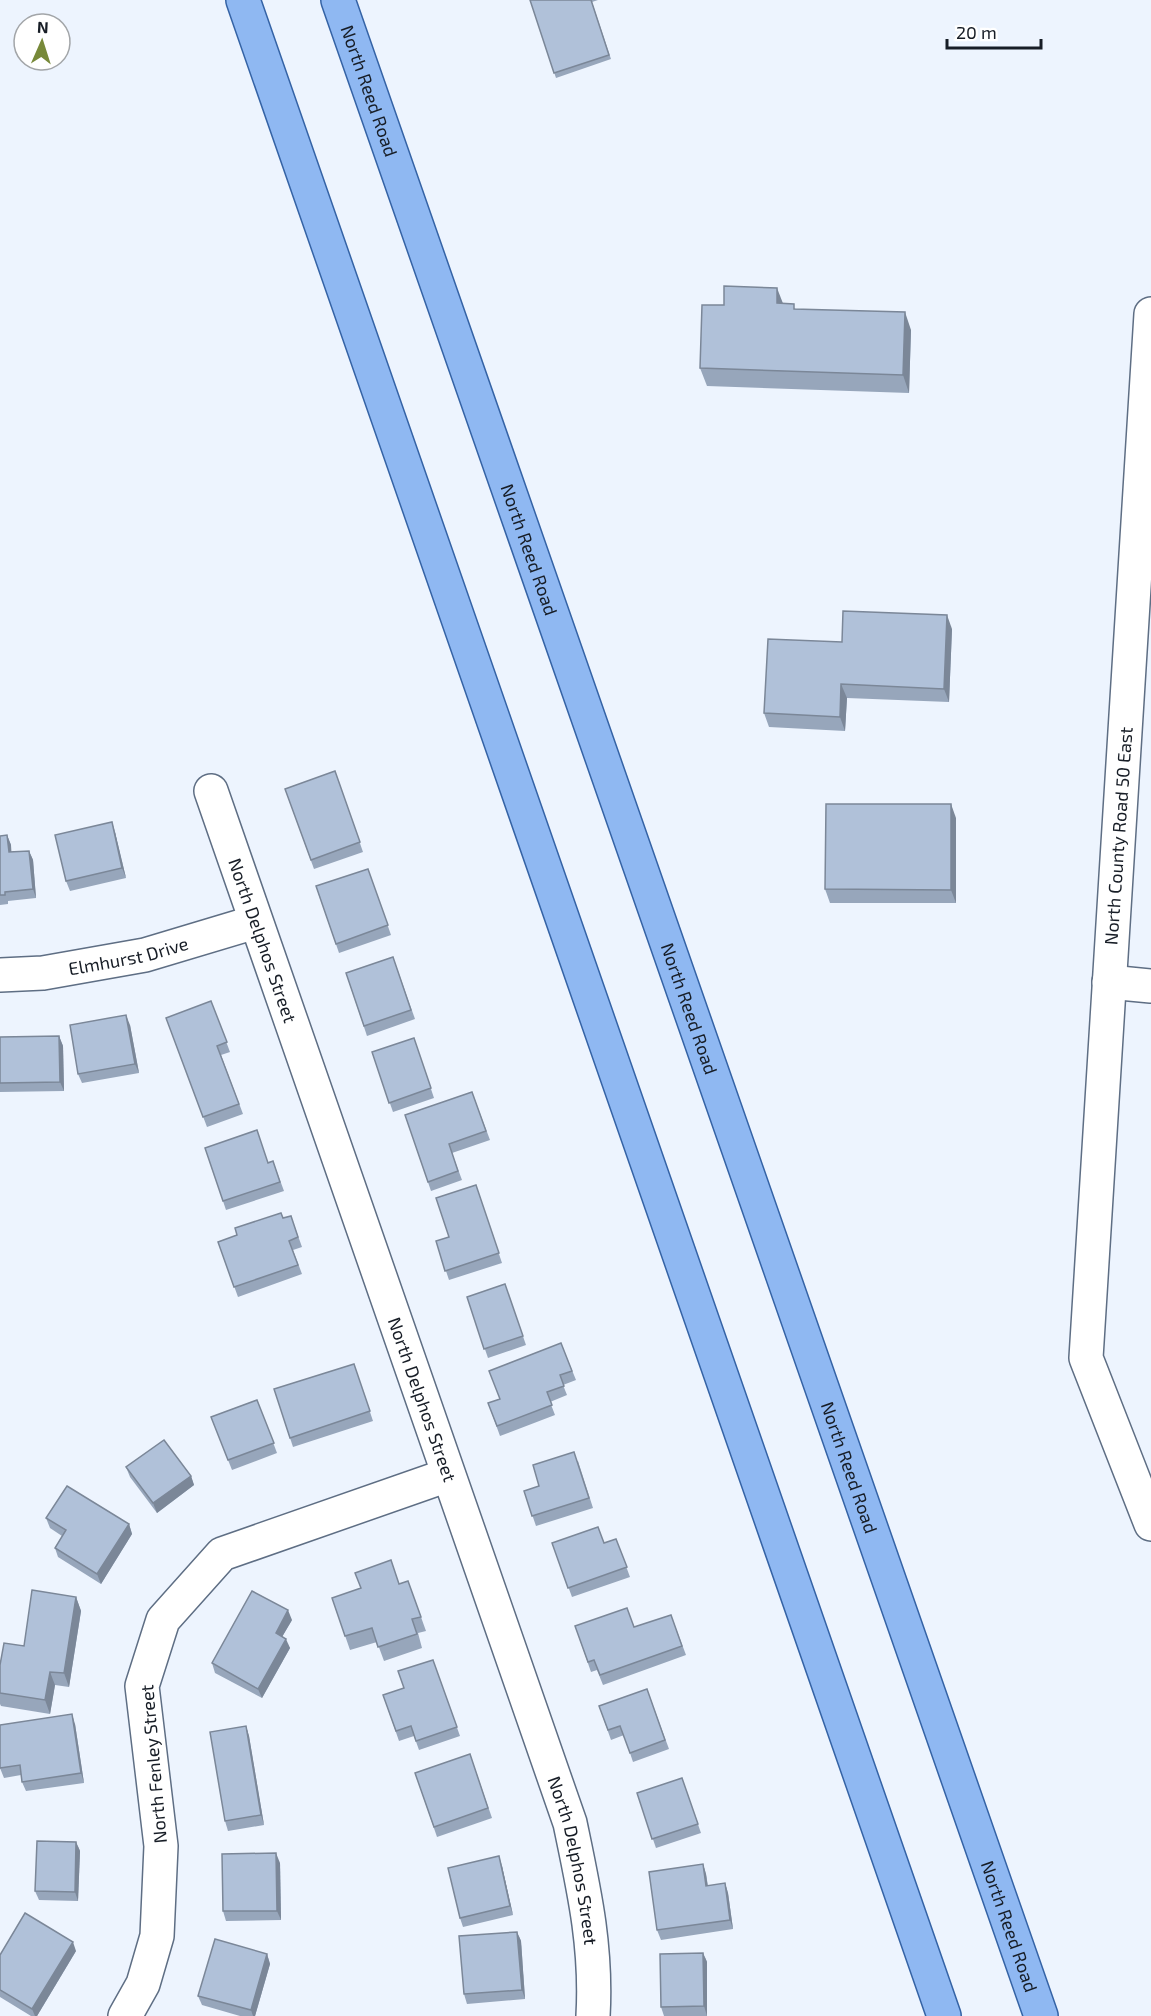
<svg xmlns="http://www.w3.org/2000/svg" width="1151" height="2016" font-family="'Exo 2',sans-serif">
	<style>
		.lines { fill: none; stroke-linecap: round; stroke-linejoin: round }
		.minor-casing { stroke: #5e6e84; stroke-width: 36 }
		.major-casing { stroke: #3563a5; stroke-width: 36 }
		.minor { stroke: #fff; stroke-width: 33 }
		.major { stroke: #8fb8f2; stroke-width: 33 }
		.wall { fill: #97a6bb }
		.shaded-wall { fill: #7b8798 }
		.building { fill: #b0c1d9; stroke: #7b8798; stroke-width: 1.5 }
		.labels { text-anchor: middle; dominant-baseline: central; stroke-width: 4.5; stroke-linejoin: round; paint-order: stroke }
		.street-label { font-size: 18px; fill: #171d26; stroke: #fff }
	</style>
	<rect width="100%" height="100%" fill="#edf4fe"/>
	<g class="lines">
		<defs>
			<g id="minor">
				<path d="M1151 314 1086 1358 1151 1524"/>
				<path id="s1" d="M211 791 570 1823C584 1890 597 1947 593 2016"/>
				<path id="s2" d="M0 975 43 973 145 955 255 922"/>
				<path d="M1109 982 1151 986"/>
				<path d="M125 2016 143 1984 157 1936 161 1846 142 1686 163 1620 222 1554 448 1475"/>
			</g>
			<g id="major">
				<path d="M243 0 944 2016"/>
				<path id="s3" d="M338 0 1041 2016"/>
			</g>
		</defs>
		<use href="#minor" class="minor-casing"/>
		<use href="#major" class="major-casing"/>
		<use href="#minor" class="minor"/>
		<use href="#major" class="major"/>
	</g>
	<g class="wall">
		<path d="M530 0H598L592 2 611 59 556 78Z"/>
		<path d="M783 304 796 309 911 330 909 393 707 386 700 368 724 305Z"/>
		<path d="M952 629 949 702 847 698 845 731 769 727 764 713 842 642Z"/>
		<path d="M335 771 363 852 314 869 285 789Z"/>
		<path d="M956 818V903H830L825 889Z"/>
		<path d="M115 832 126 878 70 891 66 881Z"/>
		<path d="M7 835 11 845V852L29 851 33 860 36 898 8 901V904L0 905V836Z"/>
		<path d="M368 869 391 935 339 953 316 886Z"/>
		<path d="M393 957 415 1019 367 1036 346 973Z"/>
		<path d="M211 1001 230 1052 221 1055 243 1114 207 1127 166 1018Z"/>
		<path d="M130 1025 139 1073 82 1083 78 1074Z"/>
		<path d="M59 1036 63 1046 64 1091 0 1092V1037Z"/>
		<path d="M414 1038 434 1098 393 1112 372 1052Z"/>
		<path d="M472 1092 490 1140 452 1153 462 1180 431 1191 405 1115Z"/>
		<path d="M205 1148 268 1162 273 1161 284 1191 226 1210Z"/>
		<path d="M476 1185 502 1263 449 1280 436 1241 449 1237Z"/>
		<path d="M291 1216 302 1247 293 1250 302 1274 238 1297 218 1242Z"/>
		<path d="M505 1284 526 1345 488 1358 467 1297Z"/>
		<path d="M561 1343 576 1380 563 1385 567 1395 550 1402 555 1415 500 1436 488 1403 500 1399Z"/>
		<path d="M354 1364 373 1421 293 1447 274 1389Z"/>
		<path d="M257 1400 277 1453 232 1470 211 1417Z"/>
		<path d="M578 1461 593 1508 536 1526 524 1491 539 1486Z"/>
		<path d="M126 1467 191 1476 194 1485 157 1513 130 1477Z"/>
		<path d="M46 1518 129 1524 132 1534 101 1584 58 1557 55 1548 62 1536 50 1528Z"/>
		<path d="M616 1539 630 1577 572 1597 552 1543H604Z"/>
		<path d="M408 1581 426 1631 418 1633 422 1648 384 1661 377 1642 350 1650 332 1598 400 1584Z"/>
		<path d="M76 1597 81 1611 69 1687 55 1685 50 1714 1 1706 0 1704V1665L24 1646Z"/>
		<path d="M671 1615 686 1655 603 1685 597 1670 591 1672 575 1626 634 1627Z"/>
		<path d="M292 1620 282 1637 290 1648 262 1698 215 1673 212 1663Z"/>
		<path d="M433 1660 460 1736 419 1750 414 1736 399 1741 383 1695 404 1688Z"/>
		<path d="M647 1689 669 1749 633 1762 624 1735 611 1740 599 1706Z"/>
		<path d="M75 1724 84 1783 26 1791 22 1782 21 1775 4 1778 0 1768Z"/>
		<path d="M246 1726 249 1736 264 1825 228 1831 225 1821Z"/>
		<path d="M470 1754 492 1818 437 1837 415 1773Z"/>
		<path d="M682 1778 701 1833 656 1848 637 1793Z"/>
		<path d="M76 1842 80 1851 78 1901 39 1900 35 1891Z"/>
		<path d="M280 1863 281 1920 226 1921 223 1911Z"/>
		<path d="M703 1864 706 1874 708 1886 725 1883 728 1893 733 1929 661 1940 657 1930Z"/>
		<path d="M502 1866 513 1915 463 1927 460 1918Z"/>
		<path d="M517 1932 521 1941 525 1999 467 2004 464 1994Z"/>
		<path d="M76 1951 37 2016H31L0 1997V1955Z"/>
		<path d="M703 1953 707 1962V2016H664L661 2007Z"/>
		<path d="M267 1954 270 1964 255 2016H240L202 2005 198 1996Z"/>
	</g>
	<g class="shaded-wall">
		<path d="M777 288 784 306 777 303Z"/>
		<path d="M905 312 911 330 909 393 903 375Z"/>
		<path d="M947 615 952 629 949 702 944 689Z"/>
		<path d="M841 684 847 698 845 731 840 717Z"/>
		<path d="M951 804 956 818V903L951 890Z"/>
		<path d="M112 822 115 832 126 878 122 868Z"/>
		<path d="M7 835 11 845 12 862 9 852Z"/>
		<path d="M29 851 33 860 36 898 33 889Z"/>
		<path d="M126 1015 130 1025 139 1073 135 1064Z"/>
		<path d="M59 1036 63 1046 64 1091 60 1082Z"/>
		<path d="M191 1476 194 1485 157 1513 153 1503Z"/>
		<path d="M129 1524 132 1534 101 1584 97 1574Z"/>
		<path d="M76 1597 81 1611 69 1687 64 1673Z"/>
		<path d="M288 1610 292 1620 279 1642 276 1633Z"/>
		<path d="M286 1639 290 1648 262 1698 258 1689Z"/>
		<path d="M50 1672 55 1685 50 1714 45 1700Z"/>
		<path d="M72 1714 75 1724 84 1783 81 1773Z"/>
		<path d="M246 1726 249 1736 264 1825 261 1815Z"/>
		<path d="M76 1842 80 1851 78 1901 75 1892Z"/>
		<path d="M276 1853 280 1863 281 1920 277 1911Z"/>
		<path d="M499 1856 502 1866 513 1915 510 1906Z"/>
		<path d="M703 1864 706 1874 709 1896 706 1886Z"/>
		<path d="M725 1883 728 1893 733 1929 730 1920Z"/>
		<path d="M517 1932 521 1941 525 1999 522 1990Z"/>
		<path d="M73 1942 76 1951 37 2016H35L32 2009Z"/>
		<path d="M703 1953 707 1962V2016L704 2006Z"/>
		<path d="M267 1954 270 1964 255 2016H253L251 2010Z"/>
	</g>
	<g class="building">
		<path d="M530 0H591L609 55 554 73Z"/>
		<path d="M724 286 777 288V303L794 304V309L905 312 903 375 700 368 702 305H724Z"/>
		<path d="M843 611 947 615 944 689 841 684 840 717 764 713 768 639 842 642Z"/>
		<path d="M335 771 360 842 311 860 285 789Z"/>
		<path d="M826 804H951V890L825 889Z"/>
		<path d="M112 822 122 868 66 881 55 835Z"/>
		<path d="M7 835 9 852 29 851 33 889 5 892V895H0V836Z"/>
		<path d="M368 869 388 925 336 944 316 886Z"/>
		<path d="M393 957 411 1010 364 1026 346 973Z"/>
		<path d="M211 1001 227 1042 217 1046 239 1104 203 1117 166 1018Z"/>
		<path d="M126 1015 135 1064 78 1074 70 1025Z"/>
		<path d="M59 1036 60 1082 0 1083V1037Z"/>
		<path d="M414 1038 431 1088 389 1103 372 1052Z"/>
		<path d="M472 1092 486 1131 449 1144 458 1171 428 1182 405 1115Z"/>
		<path d="M257 1130 268 1163 273 1161 280 1182 223 1201 205 1148Z"/>
		<path d="M476 1185 499 1253 445 1271 436 1241 449 1237 436 1198Z"/>
		<path d="M281 1213 283 1218 291 1216 298 1237 289 1241 298 1265 234 1287 218 1242 237 1235 235 1228Z"/>
		<path d="M505 1284 523 1336 484 1349 467 1297Z"/>
		<path d="M561 1343 572 1371 560 1375 564 1386 547 1392 552 1405 497 1426 488 1403 500 1399 489 1371Z"/>
		<path d="M354 1364 370 1411 290 1438 274 1389Z"/>
		<path d="M257 1400 274 1443 228 1460 211 1417Z"/>
		<path d="M164 1440 191 1476 153 1503 126 1467Z"/>
		<path d="M574 1452 589 1498 532 1516 524 1491 539 1486 533 1465Z"/>
		<path d="M67 1486 129 1524 97 1574 55 1548 66 1530 46 1518Z"/>
		<path d="M598 1527 604 1543 616 1539 627 1567 568 1588 552 1543Z"/>
		<path d="M391 1560 399 1584 408 1581 421 1617 412 1619 417 1634 378 1647 372 1628 345 1636 332 1598 361 1588 355 1573Z"/>
		<path d="M32 1590 76 1597 64 1673 50 1672 45 1700 0 1693V1665L4 1643 24 1646Z"/>
		<path d="M252 1591 288 1610 276 1633 286 1639 258 1689 212 1663Z"/>
		<path d="M627 1608 634 1627 671 1615 682 1646 600 1675 594 1660 588 1662 575 1626Z"/>
		<path d="M433 1660 457 1727 416 1741 411 1726 396 1731 383 1695 404 1688 398 1671Z"/>
		<path d="M647 1689 665 1740 630 1753 620 1726 608 1730 599 1706Z"/>
		<path d="M72 1714 81 1773 22 1782 20 1765 0 1768V1725Z"/>
		<path d="M246 1726 261 1815 225 1821 210 1732Z"/>
		<path d="M470 1754 488 1808 434 1827 415 1773Z"/>
		<path d="M682 1778 698 1824 652 1839 637 1793Z"/>
		<path d="M37 1841 76 1842 75 1892 35 1891Z"/>
		<path d="M276 1853 277 1911H223L222 1854Z"/>
		<path d="M499 1856 510 1906 460 1918 448 1868Z"/>
		<path d="M703 1864 706 1886 725 1883 730 1920 657 1930 649 1872Z"/>
		<path d="M25 1913 73 1942 32 2009 0 1990V1955Z"/>
		<path d="M517 1932 522 1990 464 1994 459 1936Z"/>
		<path d="M215 1939 267 1954 251 2010 198 1996Z"/>
		<path d="M703 1953 704 2006 661 2007 660 1954Z"/>
	</g>
	<g class="labels">
		<g class="street-label">
			<text stroke="none"><textPath href="#s3" startOffset="96">North Reed Road</textPath></text>
			<text stroke="none"><textPath href="#s3" startOffset="582">North Reed Road</textPath></text>
			<text transform="translate(1118 836) rotate(-86)">North County Road 50 East</text>
			<text stroke="none"><textPath href="#s1" startOffset="158">North Delphos Street</textPath></text>
			<text stroke="none"><textPath href="#s2" startOffset="130">Elmhurst Drive</textPath></text>
			<text stroke="none"><textPath href="#s3" startOffset="1068">North Reed Road</textPath></text>
			<text stroke="none"><textPath href="#s1" startOffset="644">North Delphos Street</textPath></text>
			<text stroke="none"><textPath href="#s3" startOffset="1554">North Reed Road</textPath></text>
			<text transform="translate(153 1764) rotate(-95)">North Fenley Street</text>
			<text stroke="none"><textPath href="#s1" startOffset="1130">North Delphos Street</textPath></text>
			<text stroke="none"><textPath href="#s3" startOffset="2040">North Reed Road</textPath></text>
		</g>
	</g>
	<g transform="translate(42 42) rotate(3)"><circle r="28" fill="#ffffff" stroke="#a2a5a8" stroke-width="1.5"/>
	<path d="M0-4.5L10 22L0 15L-10 22Z" fill="#778939"/>
	<text y="-9" font-size="16" font-weight="bold" text-anchor="middle" fill="#171d26">N</text>
	</g>
	<path d="M947 39v9h94v-9" fill="none" stroke="#171d26" stroke-width="3"/>
	<text x="956" y="39" font-size="18" fill="#171d26" stroke="#ffffff" stroke-width="4.5" paint-order="stroke">20 m</text>
</svg>
